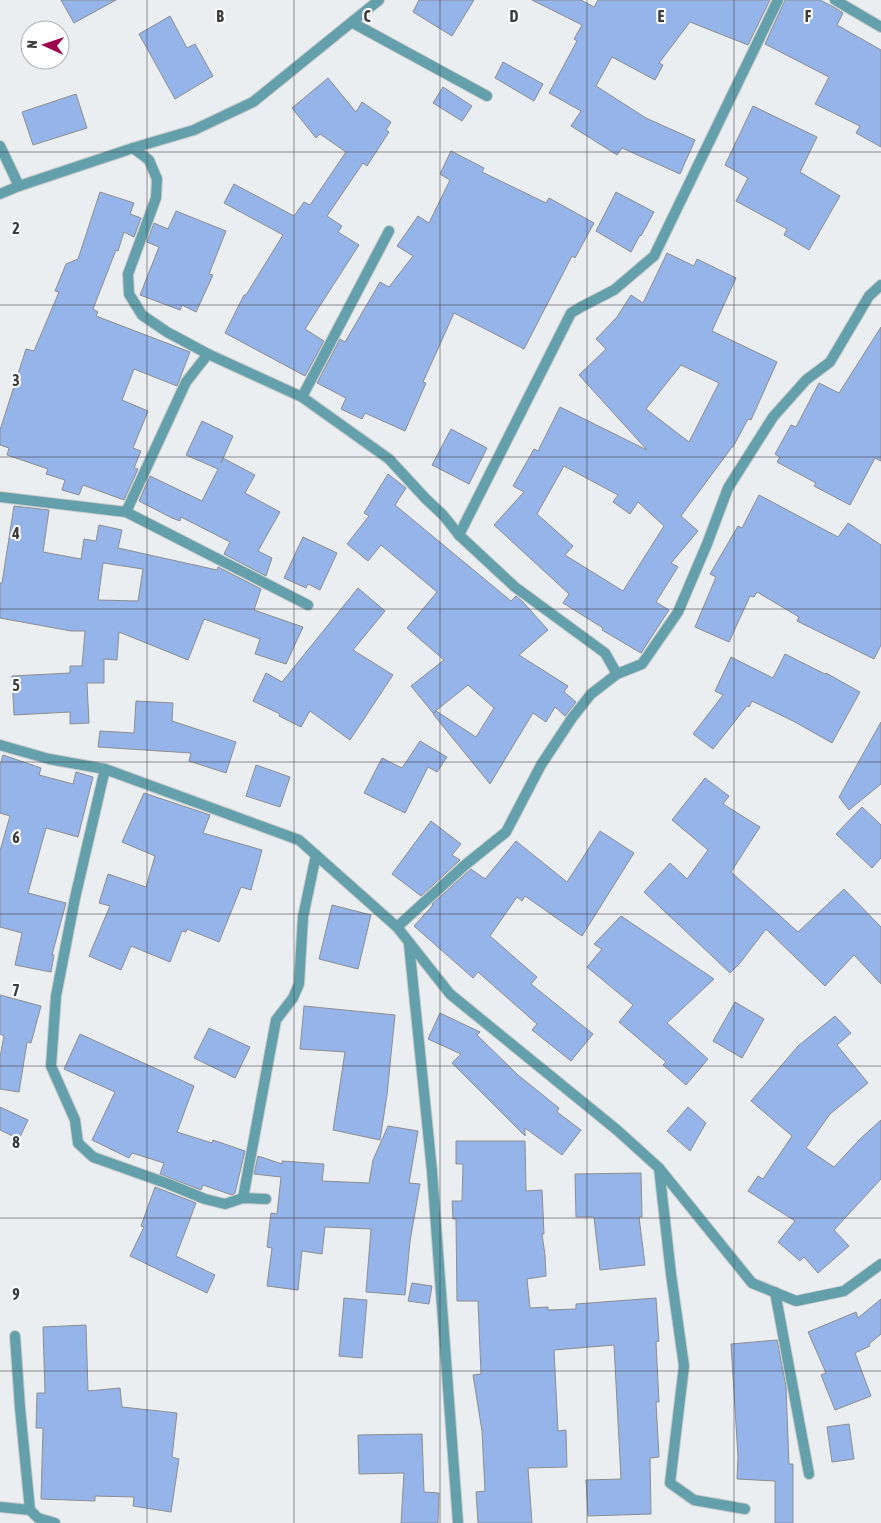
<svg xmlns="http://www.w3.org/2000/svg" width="881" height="1523" font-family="'Asap Condensed',sans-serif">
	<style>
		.building { fill: #95b4e9; stroke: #8c8d90; fill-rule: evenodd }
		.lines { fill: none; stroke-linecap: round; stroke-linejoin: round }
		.minor-casing { stroke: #c8cbcc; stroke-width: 12 }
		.minor { stroke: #64a0ab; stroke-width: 10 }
		.grid { fill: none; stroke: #3b3d3e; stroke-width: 1; stroke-opacity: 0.55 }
		.grid-label { font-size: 16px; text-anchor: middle; font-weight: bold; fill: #3b3d3e; stroke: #fff; stroke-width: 4; stroke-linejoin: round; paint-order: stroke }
	</style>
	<rect width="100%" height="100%" fill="#ebeef0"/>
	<g class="building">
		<path d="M61 0H116L74 23Z"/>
		<path d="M419 0H474L452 36 413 12Z"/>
		<path d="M532 0H581L594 7 598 0H770L748 45 690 22 659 63 663 65 655 80 612 57 596 86 646 118 695 140 680 174 622 148 617 155 571 126 581 111 549 93 577 41 574 39 582 25Z"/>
		<path d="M785 0H820L832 6 843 13 837 25 881 50V147L856 133 860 126 815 104 829 77 765 44Z"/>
		<path d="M170 16 187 48 195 44 213 76 175 99 139 34Z"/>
		<path d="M503 62 543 84 534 101 495 78Z"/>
		<path d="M328 78 356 112 362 102 391 122 386 130 389 132 367 166 363 163 327 216 342 226 338 232 359 245 305 329 324 341 305 376 225 333 244 295H246L283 235 224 203 234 184 294 216 304 202 310 205 346 152 320 134 316 138 292 108Z"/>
		<path d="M443 87 472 106 462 121 433 103Z"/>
		<path d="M76 94 87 128 33 145 22 112Z"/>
		<path d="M753 106 817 137 800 172 840 196 809 250 784 235 787 229 736 201 748 178 725 165Z"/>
		<path d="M451 151 484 168 482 172 546 203 549 198 594 223 575 258 572 256 524 349 454 313 423 382 426 383 405 431 365 413 362 419 341 409 346 398 317 383 340 339 345 342 380 282 389 287 413 256 397 246 418 216 429 223 450 180 440 174Z"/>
		<path d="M100 192 134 203 130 214 141 218 134 237 124 232 118 251 116 250 93 309 98 312 96 316 190 352 177 386 134 369 122 400 148 411 133 448 141 451 134 468 138 469 124 500 83 485 79 495 62 490 65 480 46 474 48 469 7 455 9 448 0 445V430L26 349 34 351 59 292 55 291 66 264 78 259Z"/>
		<path d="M616 192 654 212 641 236 640 235 631 252 596 231Z"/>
		<path d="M176 211 226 231 209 274 213 275 196 312 182 305 180 310 140 295 159 247 147 242 154 223 168 229Z"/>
		<path d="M667 253 694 266 697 259 736 278 712 331 777 362 751 420 748 419 733 447H732L681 516 698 531 671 563 678 567 656 602 669 610 641 653 602 630 603 628 563 603 569 594 494 525 524 492 513 486 534 449 538 451 560 407 647 450 579 375 606 349 596 339 617 317 631 295 643 303ZM681 365 719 383 689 442 646 409ZM564 466 618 495 613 502 630 514 638 502 664 526 623 591 565 555 573 546 537 514Z"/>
		<path d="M881 327V461L875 458 850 505 814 486 816 483 777 462 780 457 775 454 791 425 796 427 819 383 839 393Z"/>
		<path d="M202 421 233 436 221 463 223 458 255 475 245 493 280 512 258 551 272 558 266 576 224 554 230 542 181 517 180 521 172 518 139 501 150 476 202 501 218 469 186 455Z"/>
		<path d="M451 429 487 448 469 484 432 465Z"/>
		<path d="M388 474 406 488 395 505 511 601 516 596 523 602 548 630 519 655 568 686 564 692 576 702 565 716 555 707 546 722 533 713 490 784 433 714 436 711 476 737 494 708 468 685 433 713 411 686 444 660 407 628 437 592 381 545 368 561 347 544 369 516 364 513Z"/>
		<path d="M759 495 838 537 848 523 881 545V645L874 659 797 621 799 617 757 592 754 597 750 596 729 642 695 627 716 577 710 574 738 526 742 528Z"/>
		<path d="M14 506 49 510 43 552 81 559 84 539 96 541 99 525 122 530 118 548 217 570 218 567 261 589 254 610 303 627 286 664 255 654 260 639 204 619 188 660 119 632 117 660 104 659V683H87L89 723 70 724V712L14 715 12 676 70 673V666H82L85 631H71L0 618V583H2ZM103 563 143 569 138 601 98 600Z"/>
		<path d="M303 537 337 553 320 590 308 584 306 588 284 578Z"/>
		<path d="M358 588 385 611 353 650 393 675 350 740 310 711 301 727 279 716 280 714 253 701 266 673 282 682Z"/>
		<path d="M785 654 825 674 826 673 860 692 832 743 795 722 752 701 749 707 747 706 713 749 693 734 723 695 715 691 731 657 773 678Z"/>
		<path d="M136 701 173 703 172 721 236 742 226 773 189 761 191 753 98 747 100 731 134 733Z"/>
		<path d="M881 722V784L849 810 839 797Z"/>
		<path d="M420 741 447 757 437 772 428 767 405 813 364 793 382 758 402 768Z"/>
		<path d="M3 755 41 768 39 775 73 784 76 772 93 777 78 837 46 828 28 893 66 903 52 955H54L51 972 15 965 22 933 0 927V851L10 816 0 813V766Z"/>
		<path d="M256 765 290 777 280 807 246 796Z"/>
		<path d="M705 778 729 796 723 804 760 827 731 872 798 932 844 889 881 927V984L854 955 825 986 766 929 740 963 730 973 644 892 670 863 687 879 708 850 672 820Z"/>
		<path d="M144 793 210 815 203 833 262 850 251 890 241 887 219 942 187 929 186 932 182 931 170 962 131 946 121 970 89 956 110 906 99 903 108 874 146 887 155 856 122 842Z"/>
		<path d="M862 807 881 825V858L872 868 836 834Z"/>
		<path d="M431 821 461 844 452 855 460 860 421 896 392 874Z"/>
		<path d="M600 831 634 853 582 936 525 896 522 901 517 897 490 936 537 977 531 984 593 1034 571 1061 532 1030 537 1024 478 972 473 978 414 926 433 905 432 904 471 869 485 879 516 841 567 882Z"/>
		<path d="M332 905 371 915 358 969 319 959Z"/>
		<path d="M621 916 714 979 667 1023 708 1059 686 1085 663 1065 666 1062 619 1022 633 1005 587 967 602 949 594 944Z"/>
		<path d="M0 995 41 1006 31 1043 27 1042 19 1092 0 1089V1057L4 1036 0 1034Z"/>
		<path d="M735 1002 764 1019 742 1058 713 1041Z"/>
		<path d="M304 1006 395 1015 387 1095 380 1140 333 1130 345 1052 300 1049Z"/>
		<path d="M440 1013 480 1032 477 1035 518 1075 559 1108 557 1112 581 1130 562 1155 525 1128V1136L452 1063 461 1054 428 1039Z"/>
		<path d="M835 1016 851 1033 837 1045 868 1083 830 1114 806 1148 834 1167 860 1139 881 1120V1179L834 1230 849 1246 818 1273 804 1257 800 1261 778 1242 795 1221 748 1191 758 1176 763 1179 792 1136 751 1101 798 1046Z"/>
		<path d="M209 1028 250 1047 235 1078 194 1058Z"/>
		<path d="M80 1034 194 1086 177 1132 212 1143 213 1140 245 1151 235 1193 232 1195 203 1185 201 1190 160 1174 164 1163 132 1153 129 1158 92 1140 115 1092 64 1069Z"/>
		<path d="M0 1107 28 1120 19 1139 0 1130Z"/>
		<path d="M688 1107 706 1123 690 1151 667 1131Z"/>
		<path d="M388 1126 418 1131 409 1183 420 1184 410 1241 405 1295 366 1292 371 1229 325 1227 322 1254 302 1251 298 1290 267 1286 272 1248 267 1247 271 1213 277 1214 281 1177 254 1174 258 1156 282 1164V1161L324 1164 322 1181 369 1183 373 1160Z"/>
		<path d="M456 1141H525L526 1191 542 1190 544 1234H542L545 1255 546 1276 527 1279 530 1308 548 1307V1310L576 1309V1304L656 1298 659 1341 656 1342 659 1402H656L659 1457 650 1458 651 1514 588 1516 586 1480 621 1479 614 1345 554 1350 558 1431 566 1430 567 1467 528 1468 532 1523H478L476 1492 485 1491 482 1431 473 1375 481 1374 478 1301H457L456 1219H453L452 1201H462L463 1164H456Z"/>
		<path d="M641 1173 642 1217H639L645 1265 600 1270 594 1217H576L575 1174Z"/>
		<path d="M155 1187 196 1203 176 1256 215 1275 207 1293 130 1256 144 1227 141 1226Z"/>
		<path d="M412 1283 432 1286 429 1304 408 1301Z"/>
		<path d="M344 1298 367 1300 362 1358 339 1356Z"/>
		<path d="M881 1299V1334L869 1344 870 1346 855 1353 871 1396 835 1410 821 1375 826 1373 808 1332 856 1312 858 1318Z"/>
		<path d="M86 1325 88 1391 120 1388 122 1407 177 1413 172 1457 179 1459 171 1512 133 1506 134 1497 95 1496V1501L41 1499 43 1428H36L37 1393H45L43 1327Z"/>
		<path d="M777 1340 786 1386 789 1464H793V1523H775V1481L737 1479 738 1457 731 1344Z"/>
		<path d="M849 1424 854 1459 832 1462 827 1427Z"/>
		<path d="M422 1434 424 1492 439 1493 438 1523H401L404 1473 359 1474 358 1435Z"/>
	</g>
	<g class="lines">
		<defs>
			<g id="minor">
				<path d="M835 0 881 27"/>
				<path d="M353 23 487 96"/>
				<path d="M0 146 19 186"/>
				<path d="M133 148 149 160 157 179 156 198 128 274 129 294 142 315 167 332 208 354 302 397 389 459 426 499 443 515 459 535 515 587 605 653 617 674"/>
				<path d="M0 194 19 186 133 148 194 130 253 102 379 0"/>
				<path d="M302 397 389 231"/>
				<path d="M0 497 126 512 308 605"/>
				<path d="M126 512 186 382 208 354"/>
				<path d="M459 535 571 313 581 307 614 290 654 256 778 0"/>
				<path d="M0 745 49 759 105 769 299 840 397 927 450 994 617 1130 659 1168 752 1283 796 1301 844 1291 881 1264"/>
				<path d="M105 769 75 898 56 996 51 1066 75 1120 78 1143 93 1157 166 1183 205 1199 225 1204 243 1198 266 1199"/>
				<path d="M397 927 465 865 506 832 541 765 572 718 591 694 617 674 642 664 678 612 707 544 728 488 773 417 806 380 830 362 869 296 881 285"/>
				<path d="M409 944 432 1171 458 1523"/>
				<path d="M659 1168 671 1274 684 1366 670 1483 694 1500 745 1509"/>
				<path d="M243 1198 276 1020 293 998 299 984 303 917 316 855"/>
				<path d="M775 1292 809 1474"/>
				<path d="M15 1336 20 1408 30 1510"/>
				<path d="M0 1507 30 1510 38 1518 55 1523"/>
			</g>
		</defs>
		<use href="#minor" class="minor-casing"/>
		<use href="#minor" class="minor"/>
	</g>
	<path class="grid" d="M147 0V1523M294 0V1523M440 0V1523M587 0V1523M734 0V1523M0 152H881M0 305H881M0 457H881M0 609H881M0 762H881M0 914H881M0 1066H881M0 1218H881M0 1371H881"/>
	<g class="grid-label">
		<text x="220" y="22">B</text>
		<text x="367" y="22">C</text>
		<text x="514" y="22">D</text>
		<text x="661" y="22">E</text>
		<text x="808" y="22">F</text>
		<text x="16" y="234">2</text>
		<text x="16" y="386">3</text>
		<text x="16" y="539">4</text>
		<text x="16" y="691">5</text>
		<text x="16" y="843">6</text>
		<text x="16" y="996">7</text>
		<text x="16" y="1148">8</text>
		<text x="16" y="1300">9</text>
	</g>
	<g transform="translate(45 45) rotate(273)"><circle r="24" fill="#ffffff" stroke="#b1b1b2"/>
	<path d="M0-4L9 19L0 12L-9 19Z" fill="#9e044c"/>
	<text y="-8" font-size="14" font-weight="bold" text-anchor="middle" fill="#3b3d3e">N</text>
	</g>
</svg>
